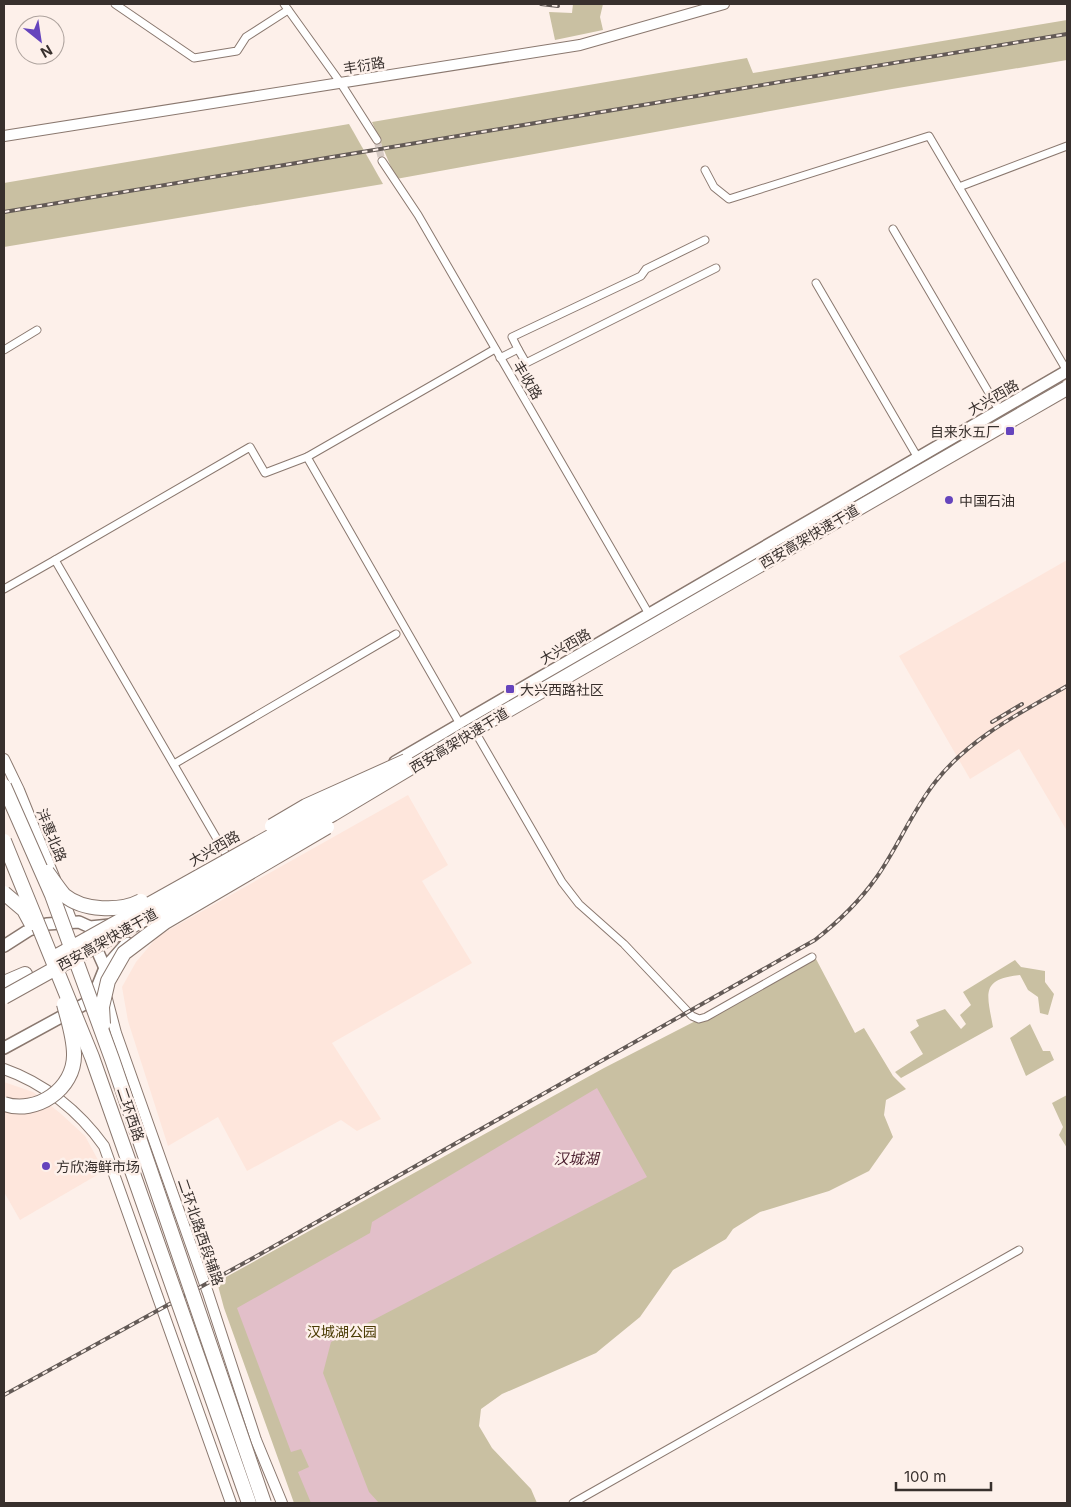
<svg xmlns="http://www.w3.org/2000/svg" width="1071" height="1507" font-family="Inter,'Noto Sans SC',sans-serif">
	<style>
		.built { fill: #fee6dc }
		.green { fill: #c9c0a2 }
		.water { fill: #e2bfc9 }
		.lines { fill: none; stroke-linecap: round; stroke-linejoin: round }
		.street-tunnel { stroke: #d6cac4; stroke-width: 7; stroke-dasharray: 7 3.5; stroke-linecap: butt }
		.street-casing { stroke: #8a786f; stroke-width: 9 }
		.secondary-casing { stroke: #8a786f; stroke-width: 12 }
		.primary-casing { stroke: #8a786f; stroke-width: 14 }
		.highway-casing { stroke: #8a786f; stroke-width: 16 }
		.street { stroke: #fff; stroke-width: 7 }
		.secondary { stroke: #fff; stroke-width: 10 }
		.primary { stroke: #fff; stroke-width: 11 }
		.highway { stroke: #fff; stroke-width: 14 }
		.rail-casing { stroke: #635a56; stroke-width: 4 }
		.rail { stroke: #fdf0ea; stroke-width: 2; stroke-dasharray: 5.5; stroke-linecap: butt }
		.highway-bridge-casing { stroke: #8a786f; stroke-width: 16; stroke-linecap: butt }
		.highway-bridge { stroke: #fff; stroke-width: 14 }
		.poi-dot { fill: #6544bd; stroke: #fdf0ea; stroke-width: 2 }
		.labels { text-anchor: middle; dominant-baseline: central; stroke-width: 5; stroke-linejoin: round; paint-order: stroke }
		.street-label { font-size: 14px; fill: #38302d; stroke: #fdf0ea }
		.poi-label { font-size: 14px; fill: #38302d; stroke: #fdf0ea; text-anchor: start }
		.park-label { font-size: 14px; fill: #4b3c04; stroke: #fdf0ea }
		.water-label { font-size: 15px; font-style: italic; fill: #4b1e2e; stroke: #fdf0ea }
	</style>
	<rect width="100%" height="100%" fill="#fdf0ea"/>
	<g class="built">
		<path d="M1067 560V831L1019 749 970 779 899 656Z"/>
		<path d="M408 795 448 865 422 881 472 963 332 1043 381 1119 357 1131 341 1120 247 1171 218 1117 168 1146 128 1021 122 987 136 962 158 936Z"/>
		<path d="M4 1082 33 1092 60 1113 85 1136 104 1171 20 1220 4 1192Z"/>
	</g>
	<g class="green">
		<path d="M573 4H603L600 17 603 30 555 40 549 12 572 13Z"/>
		<path d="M1067 20V60L892 89 396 179 372 122 747 58 753 73Z"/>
		<path d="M349 124 383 184 4 247V183Z"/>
		<path d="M816 959 855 1033 864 1028 893 1076 906 1089 886 1100 884 1115 893 1137 869 1171 829 1191 760 1212 733 1229 726 1239 673 1270 640 1317 596 1353 502 1394 481 1409 479 1426 492 1448 531 1489 537 1503H294L224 1308 217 1282 604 1068Z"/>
		<path d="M1015 960 1021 967 1045 971V982L1054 994 1048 1015 1040 1013 1038 997 1028 990 1020 975C980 979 987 994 993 1027L901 1078 895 1072 923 1054 910 1032 919 1026 916 1020 945 1009 961 1029 966 1024 960 1015 971 1005 963 992Z"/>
		<path d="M1030 1024 1043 1051H1050L1054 1060 1026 1076 1010 1038Z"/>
		<path d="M1067 1095V1148L1059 1135 1063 1127 1052 1103Z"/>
	</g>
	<path class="water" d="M597 1088 647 1177 331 1342 323 1373 369 1492 379 1503H311L298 1472 309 1467 301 1449 291 1452 237 1308 370 1233 372 1222Z"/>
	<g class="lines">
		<path class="street-tunnel" d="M377 140 382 161"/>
		<defs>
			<g id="street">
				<path d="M115 4 194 58 237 51 246 37 288 10"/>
				<path d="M284 4 340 82 377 140"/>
				<path d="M382 161 418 215 649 614"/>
				<path d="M705 170 714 187 729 199 929 136 1067 371"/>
				<path d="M959 187 1067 146"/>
				<path d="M893 229 999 410"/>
				<path d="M816 283 918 458"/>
				<path d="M518 349 526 363 716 268"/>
				<path d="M4 350 37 330"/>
				<path d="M500 358 518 349 512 337 641 276 646 269 705 240"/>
				<path d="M55 560 250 447 265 473 307 457"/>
				<path d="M4 589 55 560 228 858"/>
				<path d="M460 724 307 457 495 349"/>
				<path d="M477 735 562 882 579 904 624 944 692 1016 699 1019 706 1017 812 957"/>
				<path d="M174 764 396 634"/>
				<path d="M573 1503 1019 1250"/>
			</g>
			<g id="secondary">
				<path d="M4 136 580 45 724 4"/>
				<path d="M4 759 19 790 55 879"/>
				<path d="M61 893 72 922"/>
				<path d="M107 999 116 1033 208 1293 256 1440 282 1503"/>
				<path d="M4 1069C44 1083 79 1111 104 1146L231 1503"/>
			</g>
			<g id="primary">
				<path d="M395 762 1067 371"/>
				<path d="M92 939 105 968"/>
				<path d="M4 946 29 930 47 924 79 922 90 927 110 925"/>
				<path d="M4 1048 92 1000 105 968 127 943"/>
			</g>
			<path id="highway" d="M4 983 25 974"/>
		</defs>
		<use href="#street" class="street-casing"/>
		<use href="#secondary" class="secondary-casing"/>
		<use href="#primary" class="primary-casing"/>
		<use href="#highway" class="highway-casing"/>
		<use href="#street" class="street"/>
		<use href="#secondary" class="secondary"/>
		<use href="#primary" class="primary"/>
		<use href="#highway" class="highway"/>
		<defs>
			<g id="rail">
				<path d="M541 4 558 6"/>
				<path d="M4 212 1067 34"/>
				<path d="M992 722 1022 704"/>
				<path d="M4 1395 255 1257 815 940C838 922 859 902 876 878 898 847 912 811 936 781 970 738 1020 713 1067 686"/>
			</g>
		</defs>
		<use href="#rail" class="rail-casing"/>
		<use href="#rail" class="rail"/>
		<defs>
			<g id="highway-bridge">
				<path d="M4 786 52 895 112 1059 264 1503"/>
				<path d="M272 826 306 806 406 761"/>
				<path d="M4 841 92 1057 249 1503"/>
				<path d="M47 872C53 880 58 888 64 895 83 911 120 912 141 901"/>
				<path d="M4 893 24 910 31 923"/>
				<path d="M55 957 363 785"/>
				<path d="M4 997 333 814 470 732 1067 388"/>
				<path d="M103 1024 102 1007 108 981 124 953 165 922 327 827"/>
				<path d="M4 1104C36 1115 75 1089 74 1054 74 1037 68 1020 64 1004"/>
			</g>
		</defs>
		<use href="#highway-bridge" class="highway-bridge-casing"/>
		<use href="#highway-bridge" class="highway-bridge"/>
	</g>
	<g class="poi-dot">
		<rect x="1005" y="426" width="10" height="10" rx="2.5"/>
		<circle cx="949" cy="500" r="5"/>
		<rect x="505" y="684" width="10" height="10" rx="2.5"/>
		<circle cx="46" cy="1166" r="5"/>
	</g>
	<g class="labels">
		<g class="street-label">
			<text transform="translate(364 65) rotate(-9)">丰衍路</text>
			<text transform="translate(528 380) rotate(59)">丰收路</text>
			<text transform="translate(993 397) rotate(-30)">大兴西路</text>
			<text transform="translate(809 536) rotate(-30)">西安高架快速干道</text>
			<text transform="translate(565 646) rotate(-30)">大兴西路</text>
			<text transform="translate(459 740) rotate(-31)">西安高架快速干道</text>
			<text transform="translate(52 835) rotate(68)">沣惠北路</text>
			<text transform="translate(214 848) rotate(-30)">大兴西路</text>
			<text transform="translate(107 939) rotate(-29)">西安高架快速干道</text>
			<text transform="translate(131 1114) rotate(71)">二环西路</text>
			<text transform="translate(201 1232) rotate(71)">二环北路西段辅路</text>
		</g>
		<g class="poi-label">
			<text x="1000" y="431" text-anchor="end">自来水五厂</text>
			<text x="959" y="500">中国石油</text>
			<text x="520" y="689">大兴西路社区</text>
			<text x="56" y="1166">方欣海鲜市场</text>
		</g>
		<g class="park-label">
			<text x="342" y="1331">汉城湖公园</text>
		</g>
		<g class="water-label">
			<text x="576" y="1158">汉城湖</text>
		</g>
	</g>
	<rect width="1071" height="1507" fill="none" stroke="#38302d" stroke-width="10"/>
	<g transform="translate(40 40) rotate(150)"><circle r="24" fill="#fdf0ea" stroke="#aea39e"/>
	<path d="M0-4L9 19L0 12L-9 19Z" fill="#6544bd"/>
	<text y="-8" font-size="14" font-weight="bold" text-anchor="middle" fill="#38302d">N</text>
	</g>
	<path d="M896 1482v8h95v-8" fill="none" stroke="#38302d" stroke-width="2.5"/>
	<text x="904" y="1482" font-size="15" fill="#38302d" stroke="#fdf0ea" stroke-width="4" paint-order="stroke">100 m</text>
</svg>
